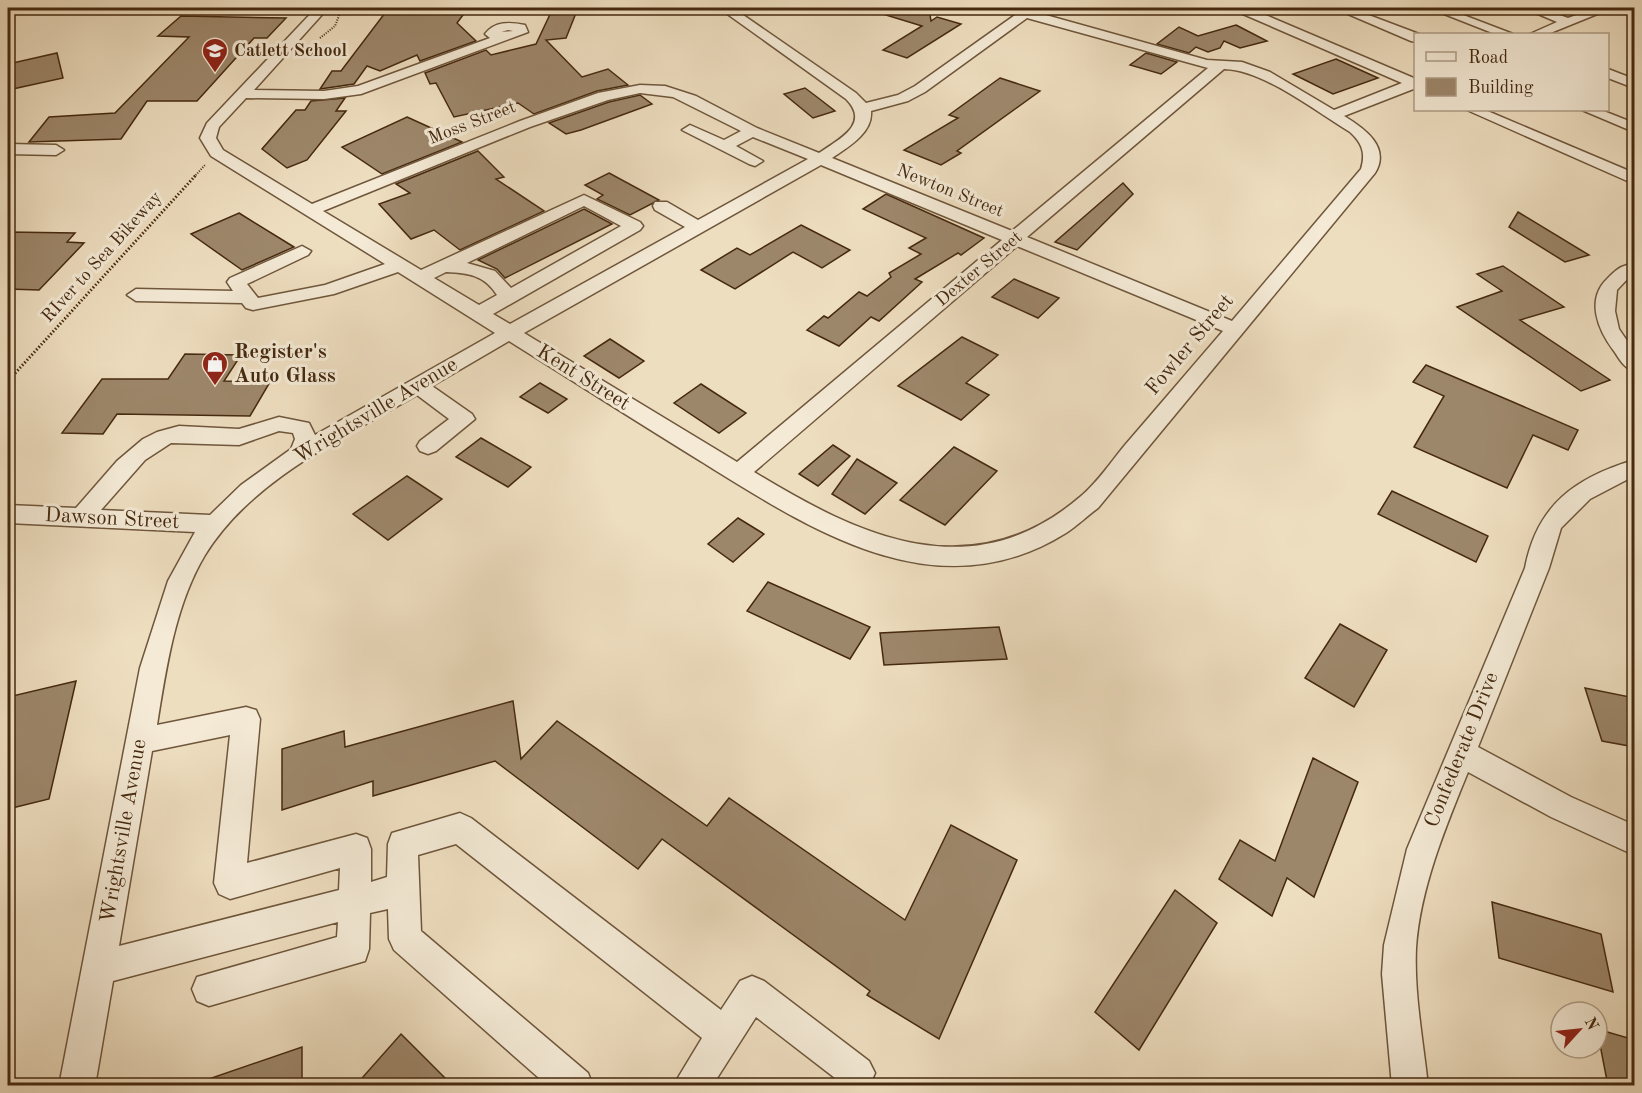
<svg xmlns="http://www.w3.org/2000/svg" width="1642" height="1093" font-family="'Old Standard TT',serif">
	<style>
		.building { fill: #9d876b; stroke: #45290f; stroke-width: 1.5 }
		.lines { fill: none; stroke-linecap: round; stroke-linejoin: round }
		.minor-casing { stroke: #6f563b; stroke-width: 3 }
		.path-far1 { stroke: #45290f; stroke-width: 2; stroke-dasharray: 1 1.5; stroke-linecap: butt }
		.path { stroke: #45290f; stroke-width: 3; stroke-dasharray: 1.5 2; stroke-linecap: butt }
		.minor { fill: #f4ead6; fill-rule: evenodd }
		.labels { text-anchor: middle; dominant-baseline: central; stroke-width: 6; stroke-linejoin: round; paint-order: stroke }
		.far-poi-label { font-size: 18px; font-weight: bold; fill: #45290f; stroke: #f4ead6; text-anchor: start }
		.far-street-label { font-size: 18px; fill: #45290f; stroke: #f4ead6 }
		.street-label { font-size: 21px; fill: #45290f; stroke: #f4ead6 }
		.poi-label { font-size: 21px; font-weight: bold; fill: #45290f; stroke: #f4ead6; text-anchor: start }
	</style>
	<rect width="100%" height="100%" fill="#eedec0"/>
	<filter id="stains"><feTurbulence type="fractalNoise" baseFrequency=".00333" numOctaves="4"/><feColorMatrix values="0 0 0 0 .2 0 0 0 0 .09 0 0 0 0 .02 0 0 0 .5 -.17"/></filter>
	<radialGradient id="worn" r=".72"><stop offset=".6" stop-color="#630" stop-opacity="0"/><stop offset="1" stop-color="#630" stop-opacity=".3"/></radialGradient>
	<g class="building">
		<path d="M553 8H578L566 38 546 40 582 77 608 69 628 85 597 91 534 114 518 103 454 117 436 83 430 84 425 73 486 50 491 55 536 44Z"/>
		<path d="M876 8H929L931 21 937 17 961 24 907 58 883 50 922 26 876 12Z"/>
		<path d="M388 9 466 11 457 23 476 41 420 61 417 55 380 71 367 66 354 84 320 89 332 71H341Z"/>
		<path d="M181 16 286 18 267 38H254L197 101H147L121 139 29 142 49 117 115 113 189 37 158 36Z"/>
		<path d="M1236 25 1267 41 1240 48 1224 41 1220 48 1208 52 1196 47 1189 53 1157 44 1179 27 1198 36Z"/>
		<path d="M57 53 63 78 8 90V64Z"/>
		<path d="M1146 53 1177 62 1161 74 1130 65Z"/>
		<path d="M1336 59 1378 78 1333 94 1293 74Z"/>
		<path d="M1000 78 1040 91 957 151 961 153 941 165 904 150 958 118 949 115Z"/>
		<path d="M805 88 817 97 835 111 813 118 784 94Z"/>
		<path d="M640 95 652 104 581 130 566 134 549 123 609 102Z"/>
		<path d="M345 98 336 111H346L307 160 287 168 262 149 296 110H305L311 101Z"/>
		<path d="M407 117 462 142 382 174 342 147Z"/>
		<path d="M478 151 504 177 496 179 544 211 460 250 434 230 411 239 379 204 410 193 396 184Z"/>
		<path d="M609 173 659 200 630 215 597 199 603 195 585 185Z"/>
		<path d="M1123 183 1133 194 1077 250 1055 242Z"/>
		<path d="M886 194 984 238 961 255 958 253 915 279 922 282 879 321 871 317 839 346 807 330 824 316 828 318 859 292 867 296 891 277 889 273 921 254 909 248 926 238 863 209Z"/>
		<path d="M584 209 612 224 505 278 497 269 478 260Z"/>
		<path d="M1518 212 1589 255 1565 262 1509 227Z"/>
		<path d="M239 213 294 247 242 270 191 234Z"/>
		<path d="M801 225 850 250 822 268 793 252 735 289 701 270 737 248 750 255Z"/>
		<path d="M8 232 75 233 67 242 84 243 39 290 8 289Z"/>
		<path d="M1503 266 1564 307 1520 320 1610 380 1581 391 1457 307 1502 291 1477 274Z"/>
		<path d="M1014 279 1059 298 1038 318 992 297Z"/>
		<path d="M962 337 998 355 966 383 989 395 961 420 898 386Z"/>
		<path d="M610 339 644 361 619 378 584 356Z"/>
		<path d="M185 354 241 355 224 381 270 382 250 416 117 414 103 434 62 433 102 379H168Z"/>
		<path d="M1426 365 1513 402 1578 430 1568 450 1533 435 1507 488 1414 447 1444 396 1413 382Z"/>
		<path d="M540 383 567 399 548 413 520 397Z"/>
		<path d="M701 384 746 413 719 433 674 403Z"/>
		<path d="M481 438 531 467 508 487 456 457Z"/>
		<path d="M833 445 850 456 818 486 799 474Z"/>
		<path d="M954 447 997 471 945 525 900 500Z"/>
		<path d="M857 459 897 483 865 514 832 494Z"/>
		<path d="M407 476 442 499 388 540 353 514Z"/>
		<path d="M1392 491 1488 536 1476 562 1378 514Z"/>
		<path d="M738 518 764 534 733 562 708 544Z"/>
		<path d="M768 582 870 627 850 659 747 611Z"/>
		<path d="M1340 624 1387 650 1354 707 1305 678Z"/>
		<path d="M999 627 1007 659 884 665 880 633Z"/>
		<path d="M76 681 49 799 8 809V697Z"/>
		<path d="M1585 688 1635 698V747L1602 741Z"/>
		<path d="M513 701 521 759 557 721 707 826 729 798 905 920 951 825 1017 860 939 1039 867 995 870 991 662 839 638 869 495 761 373 796V781L282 810V749L344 731 345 747Z"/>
		<path d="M1313 758 1358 782 1314 897 1287 878 1272 916 1219 879 1240 840 1275 861Z"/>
		<path d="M1175 890 1217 923 1139 1050 1095 1012Z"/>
		<path d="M1492 902 1601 934 1613 992 1499 958Z"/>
		<path d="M1597 1029 1635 1040V1086H1608Z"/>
		<path d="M401 1034 453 1086H355Z"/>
		<path d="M302 1047V1086H200V1082Z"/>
	</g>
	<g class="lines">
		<defs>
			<g id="minor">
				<path d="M316 8H328L254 90 324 91 358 86 490 38 485 34C495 21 510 22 525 25L528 32 361 94 324 99 246 98 219 127 216 138 223 150 312 204 520 121 598 93 640 85 665 86 696 96 757 128 819 153C839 139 871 124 846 99L719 8H733L856 93 866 103 898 95 915 86 1025 8H1038L1035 12 1207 60 1242 62 1270 72 1334 110 1402 83 1236 11 1234 8H1249L1416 79V88L1344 116C1364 128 1391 147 1375 173L1098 508C1087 516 1077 526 1066 533 937 614 810 529 702 462 637 422 573 381 509 341L432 386 472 414 475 419 436 451 428 454 420 451 417 446 420 441 449 419 417 395C342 439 252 479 205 555 175 605 166 669 157 725L246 707 256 710 260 719 247 863 356 834 367 838 371 849V882L387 877 388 844 392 833 460 813 471 818 721 1010 740 981 752 976 764 981 869 1061 875 1073 869 1086H832L835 1078 756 1017 712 1086H673L702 1038 456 844 418 855 421 931 588 1073 593 1086H548L394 950 389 939 388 909 370 913 369 949 365 961 209 1006 197 1001 192 989 197 977 337 937 338 922 113 981 95 1086H59L140 668 168 581 195 532 8 523V505L76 508 117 461 143 439 157 432 179 426 239 429 279 417 309 423 315 435 495 333 398 272 334 294 253 310 246 308 242 303 136 301 127 295 136 289 233 291 227 282 230 278 302 246 311 251 308 255 247 284 258 298 325 285 385 264 211 156 200 138 207 123ZM1027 18 1208 68 1012 231 832 158C848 147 873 133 871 111L908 101 925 92ZM508 30 513 31 500 32H501ZM1224 69C1264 70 1315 111 1350 132 1362 143 1366 153 1361 169L1232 321 1027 237ZM640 93 673 97 741 131 724 140 690 125 682 130 749 164 755 166 763 161 736 146 753 137 808 159 698 220 667 202H655L653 206 655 210 685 227 510 324 493 314 640 230 643 226 640 222 584 195 421 270 323 211 530 127 608 100ZM821 165 1002 240 737 462 524 333ZM584 206 621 226 511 288 495 271 467 263ZM1017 246 1223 331C1190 369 1158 407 1125 445 1111 462 1097 483 1080 497 971 590 859 536 754 472ZM446 272C469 273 484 275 497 295L479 305 434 278ZM279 431 293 433 295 439 291 449 241 485 210 515 101 510 145 460 171 443 239 445ZM230 735 214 883 219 894 230 899 340 868 339 890 119 946 152 751Z"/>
				<path d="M1334 8H1350L1419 34H1416V42L1411 41Z"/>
				<path d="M1429 8H1445L1513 34H1495Z"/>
				<path d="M1524 8H1540L1568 18 1596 8H1612L1548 34H1530L1557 22Z"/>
				<path d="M1623 8H1634V13L1625 11Z"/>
				<path d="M1608 69 1634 79V88L1608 78Z"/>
				<path d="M1467 110H1485L1634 173V184Z"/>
				<path d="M1582 110H1601L1634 123V132Z"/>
				<path d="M8 144 56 145 64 150 56 155 8 154Z"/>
				<path d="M1627 265 1633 266 1634 272 1617 290 1615 311 1619 329 1634 351V371C1624 368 1620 360 1614 351 1598 330 1585 299 1608 278 1614 272 1619 267 1627 265Z"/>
				<path d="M1634 460V476L1590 499 1561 528 1549 568 1478 747 1571 797 1634 825V855L1551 817 1468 772C1446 826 1420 888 1416 948 1414 993 1423 1040 1428 1086H1392L1382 974 1384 945 1407 849 1525 568C1537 505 1575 478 1634 460Z"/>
			</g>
		</defs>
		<use href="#minor" class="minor-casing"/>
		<g class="path-far1">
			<path d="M320 38 335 26 342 8"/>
			<path d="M194 177 205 165"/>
		</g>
		<path class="path" d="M8 381 196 175"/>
		<use href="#minor" class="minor"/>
	</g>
	<defs>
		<symbol id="school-pin" viewBox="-11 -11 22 30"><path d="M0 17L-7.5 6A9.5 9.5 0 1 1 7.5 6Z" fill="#8f2418" stroke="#f4ead6"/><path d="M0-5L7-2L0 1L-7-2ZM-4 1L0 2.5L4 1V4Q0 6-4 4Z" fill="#fff"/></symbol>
		<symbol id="shop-pin" viewBox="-11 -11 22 30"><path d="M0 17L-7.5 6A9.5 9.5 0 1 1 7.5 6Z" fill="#8f2418" stroke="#f4ead6"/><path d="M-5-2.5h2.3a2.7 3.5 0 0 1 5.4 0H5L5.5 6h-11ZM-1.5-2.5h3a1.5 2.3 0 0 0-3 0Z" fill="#fff"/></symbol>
	</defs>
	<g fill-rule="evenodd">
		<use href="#school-pin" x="200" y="36" width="30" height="40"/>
		<use href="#shop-pin" x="200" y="349" width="30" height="40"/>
	</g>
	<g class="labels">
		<g class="far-poi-label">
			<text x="234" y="51">Catlett School</text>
		</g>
		<g class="far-street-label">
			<text transform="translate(472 123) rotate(-21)">Moss Street</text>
			<text transform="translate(950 191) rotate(22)">Newton Street</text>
			<text transform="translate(102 257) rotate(-48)">RIver to Sea Bikeway</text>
			<text transform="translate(979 269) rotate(-40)">Dexter Street</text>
		</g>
		<g class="street-label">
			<text transform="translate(1190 345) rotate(-50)">Fowler Street</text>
			<text transform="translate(583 378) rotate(32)">Kent Street</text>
			<text transform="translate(376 411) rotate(-31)">Wrightsville Avenue</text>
			<text transform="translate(112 519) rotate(3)">Dawson Street</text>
			<text transform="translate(1462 750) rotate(-68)">Confederate Drive</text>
			<text transform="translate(124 831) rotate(-80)">Wrightsville Avenue</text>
		</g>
		<g class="poi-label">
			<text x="234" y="352">Register's<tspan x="234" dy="24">Auto Glass</tspan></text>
		</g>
	</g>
	<rect width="1642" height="1093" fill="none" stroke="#eedec0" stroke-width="30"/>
	<rect x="9" y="9" width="1624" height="1075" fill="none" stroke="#45290f" stroke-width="3"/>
	<rect x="15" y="15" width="1612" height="1063" fill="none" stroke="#45290f" stroke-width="1.5"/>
	<rect x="1414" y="33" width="195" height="78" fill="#f4ead6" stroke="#ae9d86" stroke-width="1.5"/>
	<rect x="1426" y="52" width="30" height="9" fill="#f4ead6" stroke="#ae9d86" stroke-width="1.5"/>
	<text x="1468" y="63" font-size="18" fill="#45290f">Road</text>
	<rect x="1426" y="78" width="30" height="18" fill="#9d876b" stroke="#ae9d86" stroke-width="1.5"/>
	<text x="1468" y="93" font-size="18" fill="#45290f">Building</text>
	<g transform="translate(1579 1030) rotate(63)"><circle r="28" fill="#f4ead6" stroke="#ae9d86" stroke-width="1.5"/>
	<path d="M0-4.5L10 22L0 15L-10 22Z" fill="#8f2418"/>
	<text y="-9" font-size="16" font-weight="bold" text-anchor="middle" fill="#45290f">N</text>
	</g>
	<rect width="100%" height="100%" filter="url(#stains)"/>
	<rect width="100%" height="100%" fill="url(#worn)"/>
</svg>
